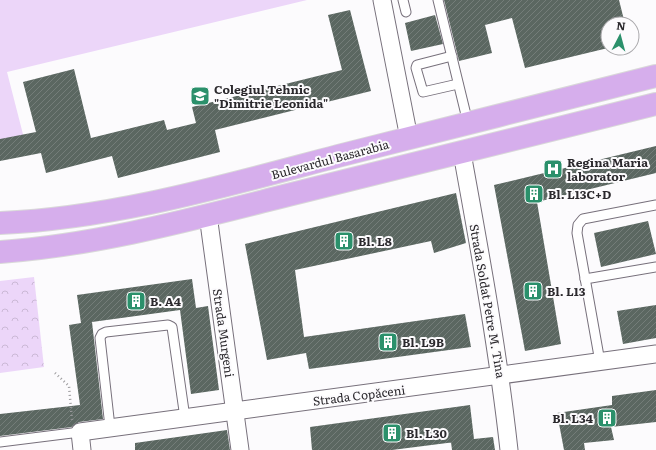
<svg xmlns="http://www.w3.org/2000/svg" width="656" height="450" font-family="Literata,serif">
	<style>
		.park { fill: url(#park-crowns) }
		.pitch { fill: #ecd6f9 }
		.building { fill: url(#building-hatch) }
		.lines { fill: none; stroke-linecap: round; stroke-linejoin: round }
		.service-casing { stroke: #77707b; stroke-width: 11 }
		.minor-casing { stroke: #77707b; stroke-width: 19 }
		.primary-casing { stroke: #d9d8d9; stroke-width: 24 }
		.path { stroke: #9d9c9f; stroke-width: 2.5; stroke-dasharray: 1 3; stroke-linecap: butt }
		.service { stroke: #fff; stroke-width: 9 }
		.minor { stroke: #fff; stroke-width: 17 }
		.primary { stroke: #d6aeec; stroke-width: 22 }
		.labels { text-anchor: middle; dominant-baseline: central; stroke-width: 4; stroke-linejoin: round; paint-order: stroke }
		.poi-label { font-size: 12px; font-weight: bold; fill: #2b292d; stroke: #fcfbfd; text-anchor: start }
		.street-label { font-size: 12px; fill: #2b292d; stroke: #fcfbfd }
	</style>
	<defs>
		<pattern id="park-crowns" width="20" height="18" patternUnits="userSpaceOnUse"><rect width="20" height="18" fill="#ecd6f9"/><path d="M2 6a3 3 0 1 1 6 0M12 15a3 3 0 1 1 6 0" fill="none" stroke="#cbb8d6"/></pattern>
		<pattern id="building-hatch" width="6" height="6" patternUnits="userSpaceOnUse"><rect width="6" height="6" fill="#5b6761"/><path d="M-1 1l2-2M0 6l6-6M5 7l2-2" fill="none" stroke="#747d79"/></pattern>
	</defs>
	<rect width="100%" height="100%" fill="#fcfbfd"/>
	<path class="park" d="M34 277 44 367 0 373V281Z"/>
	<path class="pitch" d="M0 0H307L7 72 26 146 0 148Z"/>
	<g class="building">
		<path d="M444 0H619L625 24H608V48L525 68 512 18 485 25 492 53 459 61Z"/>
		<path d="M350 10 371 91 215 130 220 152 118 178 112 156 46 173 41 153 0 161V139L36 132 23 82 74 69 91 138 164 120 167 130 196 123 192 107 342 70 328 15Z"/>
		<path d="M435 15 443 44 411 51 405 23Z"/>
		<path d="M656 146V173L537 202 561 344 525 351 494 185Z"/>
		<path d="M456 193 466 243 434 253 431 241 295 270 304 337 465 314 471 347 309 369 306 353 267 360 245 244Z"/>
		<path d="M648 221 656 254 601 267 594 233Z"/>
		<path d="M192 279 196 308 208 306 219 390 191 394 180 310 92 322 103 419 79 422 72 427 0 436V414L80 405 69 325 81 323 77 295Z"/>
		<path d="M656 305V338L623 344 617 311Z"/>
		<path d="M656 390V422L611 427 614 440 584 443 585 450H564L557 413 612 405V396Z"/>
		<path d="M470 405 474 439 493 437 495 450H452L451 442H455L392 450H312L310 427Z"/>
		<path d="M227 430 230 450H135V443Z"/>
	</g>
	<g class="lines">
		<defs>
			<g id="service">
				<path d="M403 0 406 12"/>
				<path d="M438 0 468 123"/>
				<path d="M452 56 417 65 416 68 423 92 458 84"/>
				<path d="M585 279 656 267"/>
				<path d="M600 362 577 233 578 225 583 219 656 205"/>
				<path d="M110 427 100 338 102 334 106 332 168 325 172 327 185 418"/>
				<path d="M0 442 80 432"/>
			</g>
			<g id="minor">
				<path d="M382 0 409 138"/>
				<path d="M462 153C480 252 498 350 509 450"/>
				<path d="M208 215 240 450"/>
				<path d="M82 450 80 432 656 354"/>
			</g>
			<g id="primary">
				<path d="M0 223C115 218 227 185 338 156 444 129 550 103 656 76"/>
				<path d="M0 252C98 245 193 219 288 195 411 165 534 135 656 104"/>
			</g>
		</defs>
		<use href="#service" class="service-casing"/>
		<use href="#minor" class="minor-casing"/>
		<use href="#primary" class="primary-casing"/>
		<path class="path" d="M55 373 69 386 72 420"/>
		<use href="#service" class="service"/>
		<use href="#minor" class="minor"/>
		<use href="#primary" class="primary"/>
	</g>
	<defs>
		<symbol id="school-square" viewBox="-11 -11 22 22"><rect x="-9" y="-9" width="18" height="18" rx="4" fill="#2b906b" stroke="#fcfbfd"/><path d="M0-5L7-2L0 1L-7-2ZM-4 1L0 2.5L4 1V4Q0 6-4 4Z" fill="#fff"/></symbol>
		<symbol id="hospital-square" viewBox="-11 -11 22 22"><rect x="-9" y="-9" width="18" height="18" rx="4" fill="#2b906b" stroke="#fcfbfd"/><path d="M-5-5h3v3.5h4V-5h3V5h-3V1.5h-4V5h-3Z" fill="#fff"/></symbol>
		<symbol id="building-square" viewBox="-11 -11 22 22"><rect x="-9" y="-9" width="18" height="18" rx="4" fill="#2b906b" stroke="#fcfbfd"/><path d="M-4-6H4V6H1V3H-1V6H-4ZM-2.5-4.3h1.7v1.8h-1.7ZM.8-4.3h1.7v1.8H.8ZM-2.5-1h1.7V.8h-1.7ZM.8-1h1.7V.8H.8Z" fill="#fff"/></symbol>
	</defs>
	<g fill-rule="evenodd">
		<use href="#school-square" x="189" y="85" width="22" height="22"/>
		<use href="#hospital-square" x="542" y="158" width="22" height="22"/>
		<use href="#building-square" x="523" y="183" width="22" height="22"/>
		<use href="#building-square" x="333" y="230" width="22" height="22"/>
		<use href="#building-square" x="522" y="280" width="22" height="22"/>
		<use href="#building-square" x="125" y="290" width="22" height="22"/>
		<use href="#building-square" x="377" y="331" width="22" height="22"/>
		<use href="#building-square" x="596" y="407" width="22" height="22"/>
		<use href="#building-square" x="381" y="422" width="22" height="22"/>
	</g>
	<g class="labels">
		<g class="poi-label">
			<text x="214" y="89">Colegiul Tehnic<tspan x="214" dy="14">"Dimitrie Leonida"</tspan></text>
			<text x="567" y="162">Regina Maria<tspan x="567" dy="14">laborator</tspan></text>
			<text x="548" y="194">Bl. L13C+D</text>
			<text x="358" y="241">Bl. L8</text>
			<text x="547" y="291">Bl. L13</text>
			<text x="150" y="301">B. A4</text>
			<text x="402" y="342">Bl. L9B</text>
			<text x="593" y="418" text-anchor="end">Bl. L34</text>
			<text x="406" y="433">Bl. L30</text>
		</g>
		<g class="street-label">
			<text transform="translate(330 159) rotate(-15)">Bulevardul Basarabia</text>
			<text transform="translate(488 301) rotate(80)">Strada Soldat Petre M. Tina</text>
			<text transform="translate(224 333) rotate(82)">Strada Murgeni</text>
			<text transform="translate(359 395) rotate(-7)">Strada Copăceni</text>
		</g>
	</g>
	<g transform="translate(620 36) rotate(6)"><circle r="19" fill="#fcfbfd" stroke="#a8a7aa"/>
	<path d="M0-3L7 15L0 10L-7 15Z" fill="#2b906b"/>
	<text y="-6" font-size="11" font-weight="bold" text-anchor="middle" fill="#2b292d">N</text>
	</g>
</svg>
